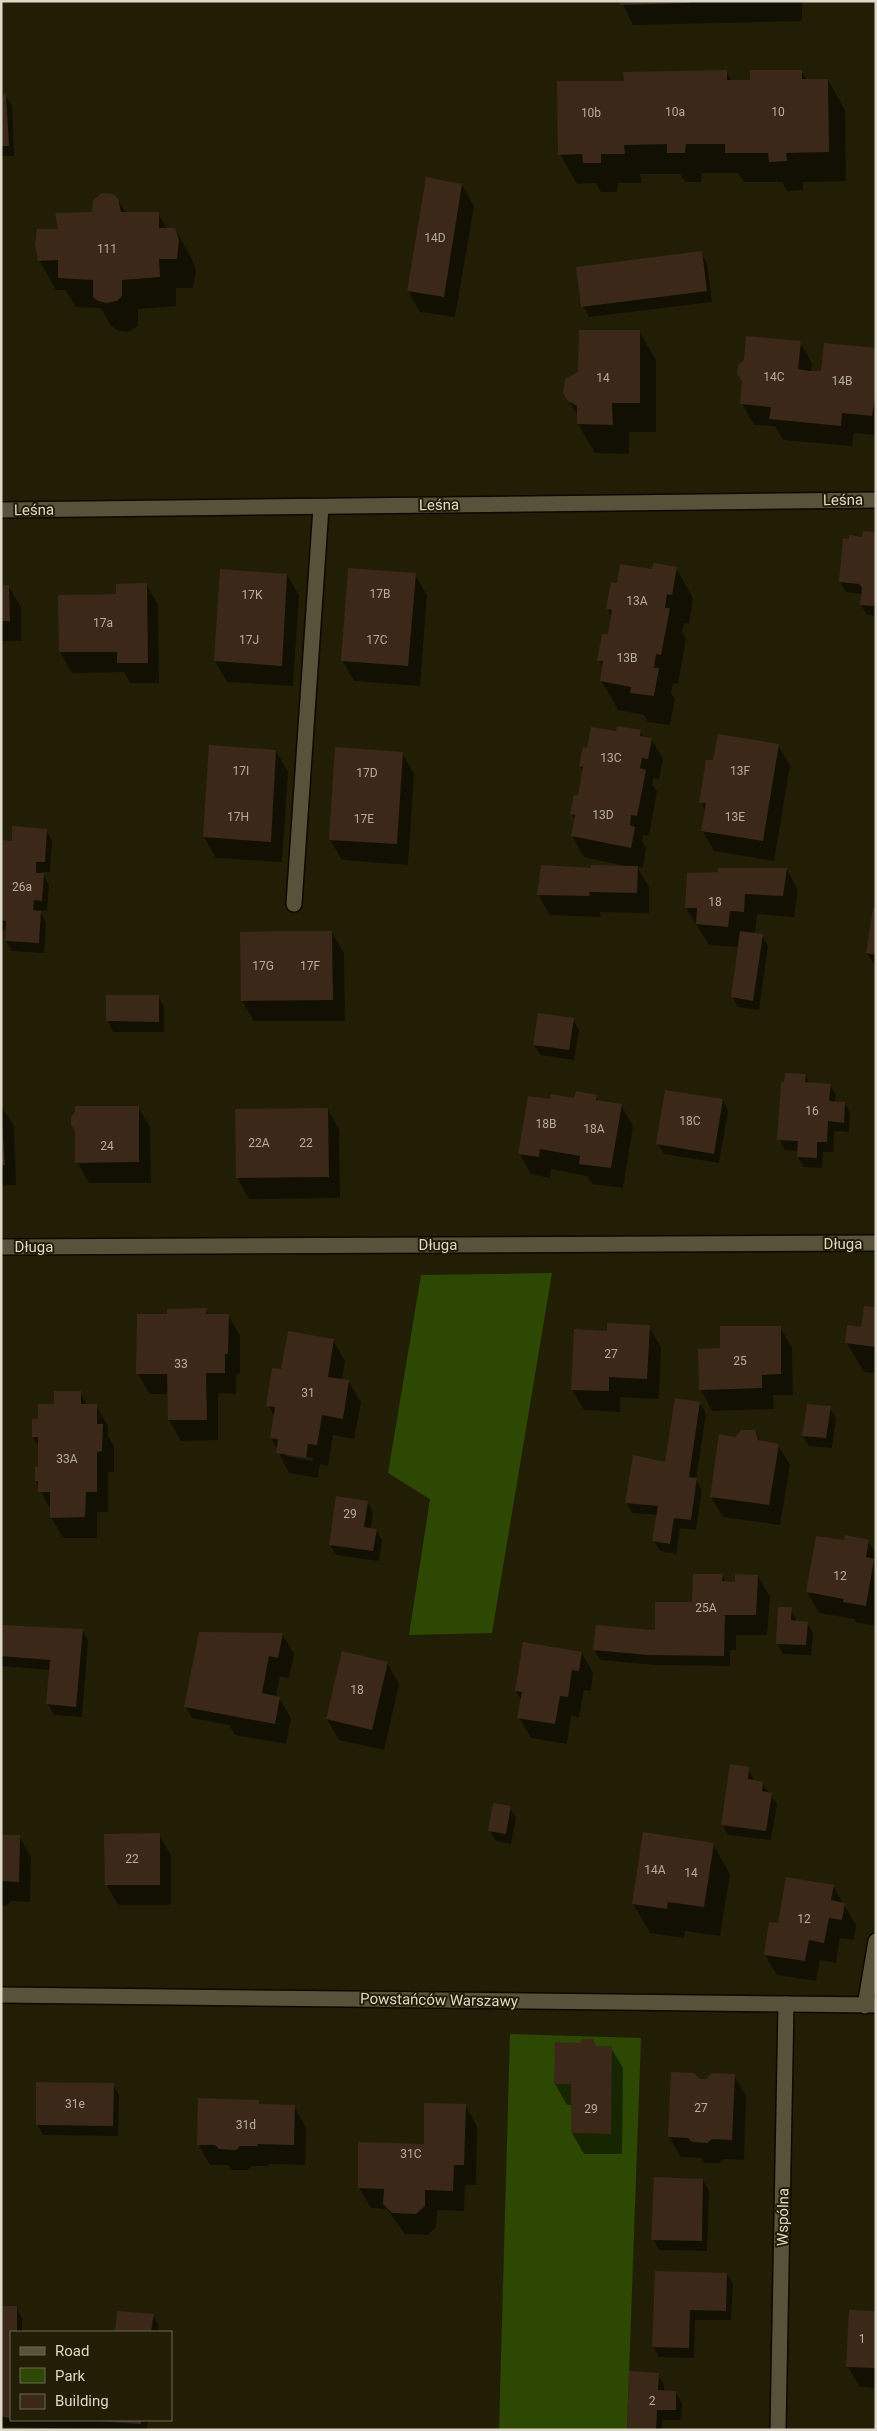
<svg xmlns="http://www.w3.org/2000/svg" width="877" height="2431" font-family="Roboto,sans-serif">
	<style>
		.green { fill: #2c4803 }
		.shadow { fill: #0007; fill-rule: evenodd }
		.building { fill: #3b2818 }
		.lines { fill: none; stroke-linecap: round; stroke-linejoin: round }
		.lane-casing { stroke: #0c0800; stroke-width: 18 }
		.street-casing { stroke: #0c0800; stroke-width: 18 }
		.lane { stroke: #575239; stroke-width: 15 }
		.street { stroke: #575239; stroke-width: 15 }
		.labels { text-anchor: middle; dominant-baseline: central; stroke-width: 4; stroke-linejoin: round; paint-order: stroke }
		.number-label { font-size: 12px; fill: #b4ad9e }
		.street-label { font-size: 15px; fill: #dcd9cb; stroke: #221e06 }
	</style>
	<rect width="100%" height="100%" fill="#221e06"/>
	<g class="green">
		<path d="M552 1273 492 1633 409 1635 430 1499 388 1473 421 1275Z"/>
		<path d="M510 2034 641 2038 627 2430H499Z"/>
	</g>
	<g class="shadow">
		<path d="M621 1H802V21L633 25Z"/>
		<path d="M801 71 807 80H828L845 110 846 181 803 182V190L787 191 782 182H744L738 173H702L701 182H685L680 174H640L642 183H618L617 192H601L596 183 577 184 560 154 625 82 726 72 732 81H752Z"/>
		<path d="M1 96H6L12 106 14 156H1Z"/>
		<path d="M462 185 474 206 455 317 420 312 408 291Z"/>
		<path d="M117 199 126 213H158L167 229H175L192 259 196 270 193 288H176V306L138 309V326L128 332 119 331 111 326 101 308 76 307 66 290H56L39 260 59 230Z"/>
		<path d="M701 253 707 263 712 302 589 317 583 306Z"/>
		<path d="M639 331 656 360V432H629V454L595 453 578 424V416L569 401Z"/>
		<path d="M800 342 812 363 811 372 822 373 876 349V435L854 433 852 446 783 440 775 426 754 425 742 404Z"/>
		<path d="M876 534V616L867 615 861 605 862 594 846 592 840 582 863 538Z"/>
		<path d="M676 568 693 598 689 624 684 623 682 632 686 639 678 684 673 683 671 693 675 699 670 725 648 722 644 715 618 710 601 680 603 668 599 660 609 636 612 617 608 609 618 585 653 571Z"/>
		<path d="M287 575 299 595 293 686 227 682 215 661Z"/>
		<path d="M415 575 427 595 420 686 354 681 342 660Z"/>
		<path d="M146 584 158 605 159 683H130L124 672 72 673 60 652 118 596Z"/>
		<path d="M1 587H9L21 607V641H1Z"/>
		<path d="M640 731 644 738 651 739 663 759 659 779 654 778 652 784 657 791 649 836 643 835 642 841 646 848 643 868 637 867 649 887V913L600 912 601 917 550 915 538 894 592 869 629 867 584 857 572 836 575 820 572 814 579 797 584 772 580 766 588 749 617 733Z"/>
		<path d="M778 745 790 766 774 861 714 851 702 830 706 812 701 802 714 762Z"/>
		<path d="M210 746 276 751 288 772 282 862 216 858 204 837Z"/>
		<path d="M402 753 414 774 408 865 342 860 330 840Z"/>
		<path d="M1 827 2 841 13 842 46 830 52 841 50 872H42L49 885 47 911 39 910 46 922 44 953 12 951 6 941 7 930H1Z"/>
		<path d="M787 870 798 890 794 917 757 914 755 934 762 935 768 946 759 1010 738 1007 732 997 739 947 709 945 686 908Z"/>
		<path d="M876 910V968L867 953Z"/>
		<path d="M332 932 344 953 345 1021H254L242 1001Z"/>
		<path d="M107 996H158L164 1007V1032H113L108 1021Z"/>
		<path d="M573 1019 579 1030 574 1060 540 1055 534 1045Z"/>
		<path d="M805 1075 810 1084 830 1085 836 1095 835 1102 845 1103 850 1113 849 1132 834 1131 833 1152H823L822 1168 804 1167 798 1157V1151L785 1150 779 1139Z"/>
		<path d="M596 1096 599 1102 621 1105 633 1126 623 1188 592 1184 587 1176 551 1169 550 1178 531 1174 519 1153 551 1101Z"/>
		<path d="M723 1100 728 1111 719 1163 664 1154 658 1143Z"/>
		<path d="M1 1106 14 1126 16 1185 1 1186Z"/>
		<path d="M138 1107 150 1127 151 1183H89L77 1162Z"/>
		<path d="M328 1109 339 1130 340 1198 249 1199 237 1178 236 1110Z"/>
		<path d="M876 1308V1373L864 1372 846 1342 862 1328Z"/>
		<path d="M206 1309 209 1315H228L240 1335V1374L236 1375V1394L218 1393V1440L181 1441 169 1420V1394H150L138 1374 169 1316Z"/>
		<path d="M649 1327 661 1347 659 1399 620 1397V1412L584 1410 572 1390 609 1332Z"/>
		<path d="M780 1327 792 1348 793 1395H773L774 1409 712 1411 701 1390 699 1350H721Z"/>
		<path d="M333 1340 345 1361 342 1380 349 1382 361 1402 354 1439 333 1435 328 1466 320 1464 318 1478 289 1473 271 1437 275 1417 268 1405 282 1371ZM286 1454 313 1458 312 1461 286 1456Z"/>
		<path d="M80 1392 87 1405H96L108 1426V1436L114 1446V1472H108V1512H97V1538H63L51 1517V1511L36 1481 39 1469V1447L33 1437 39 1420 55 1405Z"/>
		<path d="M700 1403 706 1414 696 1479 702 1490 696 1530 680 1528 676 1554 660 1551 654 1541 658 1515 632 1513 626 1502 666 1463Z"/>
		<path d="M1 1404 2 1405V1439H1Z"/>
		<path d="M830 1408 836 1418 832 1448 809 1446 803 1436Z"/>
		<path d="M754 1431 760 1441 778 1445 790 1465 780 1525 723 1517 711 1497 736 1438Z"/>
		<path d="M367 1502 373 1512 371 1529 376 1530 382 1540 379 1561 336 1555 330 1545Z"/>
		<path d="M868 1541 876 1554V1626L856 1622 854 1619 819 1613 807 1592 845 1542Z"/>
		<path d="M722 1575 726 1583H736L758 1576 770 1597 767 1635H736V1650H730V1666L655 1665 600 1660 594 1649 658 1631 693 1603Z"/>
		<path d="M791 1609 797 1622 807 1623 813 1633 811 1655 783 1654 777 1643Z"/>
		<path d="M1 1627 82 1630 88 1640 82 1717 54 1715 48 1704 50 1670 1 1666Z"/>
		<path d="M282 1634 294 1654 289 1678 280 1676 276 1697 279 1698 291 1718 286 1744 235 1735 229 1725 192 1718 186 1707Z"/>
		<path d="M582 1653 593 1673 591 1691 584 1690 579 1717 571 1716 567 1744 531 1738 519 1718 522 1701 516 1691Z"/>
		<path d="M387 1663 399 1684 384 1750 339 1740 327 1719Z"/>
		<path d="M748 1768 754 1781 762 1783 777 1804 771 1840 728 1835 723 1825Z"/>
		<path d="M510 1808 516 1818 511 1844 496 1841 490 1831Z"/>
		<path d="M159 1835 171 1855V1905H118L106 1884Z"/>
		<path d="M1 1836H19L31 1857 30 1902 11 1901 6 1906H1Z"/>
		<path d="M713 1844 730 1874 720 1936 685 1931 684 1938 650 1933 633 1904Z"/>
		<path d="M833 1886 856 1925 854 1940 840 1938 836 1963 820 1960 816 1981 777 1975 765 1955 779 1924Z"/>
		<path d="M556 2043 611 2048 623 2068 622 2154H584L572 2133V2105H567L555 2084Z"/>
		<path d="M734 2076 746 2096 744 2160 724 2159 719 2163H705L701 2158 681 2157 669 2137Z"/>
		<path d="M113 2085 119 2095 118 2136 43 2135 37 2124Z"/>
		<path d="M258 2102 260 2106H294L306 2127 305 2165 268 2164 269 2166H252L248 2170H232L228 2165H210L198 2144Z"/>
		<path d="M465 2105 477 2126 476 2185H465L464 2211 437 2210 436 2227 428 2235 405 2234 387 2209 371 2208 359 2188 425 2145Z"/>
		<path d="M703 2180 709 2191 707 2251 659 2250 653 2239Z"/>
		<path d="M656 2272 727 2274 733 2284 731 2320H695L694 2358 659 2357 653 2347Z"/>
		<path d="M1 2307 16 2308 22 2318V2332H11V2420H148L147 2430 1 2427Z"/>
		<path d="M876 2312V2388L860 2387 848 2367Z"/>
		<path d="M118 2313 153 2315 159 2326 158 2332H116Z"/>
		<path d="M658 2375 664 2385V2392L676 2393 682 2403 681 2420H662V2430H628Z"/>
	</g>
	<g class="building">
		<path d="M620 1H689V3L620 5Z"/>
		<path d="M727 70V80H750V70H802V79H828L829 152 786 153 787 161 769 162 768 153H725V144H686L685 153H667V144L624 145 625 154H601V163H583L582 154 558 155 557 81H624L623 72Z"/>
		<path d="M6 94 9 146H1V95Z"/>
		<path d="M426 177 462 184 444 297 407 291Z"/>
		<path d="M102 193 113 194 118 198 121 212H159V228H175L179 240 177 259H159L160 277 122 280V296L117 301 107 303 98 301 93 297V280L58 278V260L38 261 35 245 37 229H58L55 213 92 212 93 200Z"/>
		<path d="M702 251 707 291 581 307 576 267Z"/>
		<path d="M579 330H640V403H612L613 425 577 424V406L568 401 563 393 565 379 578 372Z"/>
		<path d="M746 336 801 341 798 369 810 371H821L824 343 876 348V391L872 416 842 413 841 426 769 419 771 407 740 404 742 381 737 374 738 365 744 360Z"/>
		<path d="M863 531 876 532V606L860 605 862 588 859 584 839 582 843 538 849 539V535L862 537Z"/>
		<path d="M653 563 677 567 672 595 667 594 665 608H670L661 655 656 654 654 668H659L654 696 630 693 631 687 600 681 603 661H597L602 634H608L612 610 606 609 611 582 617 583 620 564 652 569Z"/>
		<path d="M348 568 416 573 408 666 341 661Z"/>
		<path d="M220 569 287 574 282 666 214 661Z"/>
		<path d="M147 583 148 663H117V652H59L58 595 116 594V584Z"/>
		<path d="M9 585 10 621H1V586Z"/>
		<path d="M617 726 641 730 640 736 652 738 648 759 642 758 640 768 646 770 637 816 631 815 630 825 635 827 631 848 571 836 575 815 570 814 574 795 578 796 583 767 579 766 583 747 587 748 591 727 616 731Z"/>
		<path d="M718 734 779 744 763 841 701 831 706 803H699L706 760H713Z"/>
		<path d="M209 745 276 750 271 842 203 837Z"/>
		<path d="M335 747 403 752 397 844 329 840Z"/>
		<path d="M12 826 47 829 45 862H36V873H44L42 901 34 900 33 910 41 911 39 943 5 941 6 921 1 920V840L12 841Z"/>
		<path d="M541 865 591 868V865L638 866 637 893 589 892 590 896 537 895Z"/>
		<path d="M718 868H787L783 896 745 894 744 912 730 911 728 927 696 924 697 908H685L687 873 718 872Z"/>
		<path d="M873 908H876V955L866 953Z"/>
		<path d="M287 931H332L333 1000 241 1001 240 932Z"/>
		<path d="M740 931 763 934 753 1001 731 997Z"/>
		<path d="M106 995H159V1022L106 1021Z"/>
		<path d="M538 1013 574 1018 569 1050 533 1045Z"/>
		<path d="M785 1073 806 1074 805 1082 831 1084 829 1101 845 1102 844 1123 828 1121 827 1142H817V1158L797 1157 798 1141 777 1140 781 1082H784Z"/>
		<path d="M665 1090 723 1099 714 1154 656 1144Z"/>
		<path d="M576 1091 597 1095 596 1100 622 1104 611 1168 579 1164 580 1156 540 1149 539 1157 518 1154 528 1096 550 1099 551 1094 574 1098Z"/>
		<path d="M1 1106 5 1165H1Z"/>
		<path d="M75 1106H139V1162L75 1163V1130L71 1125V1117L75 1112Z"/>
		<path d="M328 1108 329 1177 236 1178 235 1109Z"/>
		<path d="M864 1306 876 1307V1347L845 1343 847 1325 861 1327Z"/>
		<path d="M207 1308 206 1314H229L228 1354H225V1373H206L207 1420H168L167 1374H136L137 1314H167V1309Z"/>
		<path d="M607 1323 650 1325 647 1379 609 1377V1391L571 1390 574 1329 607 1331Z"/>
		<path d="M720 1326H781V1374L762 1375V1388L699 1390 698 1349 720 1348Z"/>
		<path d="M288 1331 334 1339 328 1377 349 1380 343 1419 322 1415 317 1445 308 1444 306 1458 276 1453 278 1439 270 1438 275 1407 266 1406 272 1368 281 1369Z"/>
		<path d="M54 1391H81V1404H97V1424H103L102 1451 97 1452V1492H86L85 1517 50 1518V1492H38V1481H35V1467H38V1437H32V1419H38V1404H54Z"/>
		<path d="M675 1398 700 1402 689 1477 697 1478 691 1520 674 1518 670 1544 652 1541 658 1506 625 1503 633 1455 665 1462Z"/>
		<path d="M807 1404 831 1406 826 1438 802 1436Z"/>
		<path d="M741 1430H755L758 1440 779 1444 769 1505 710 1497 719 1434 736 1437Z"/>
		<path d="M336 1496 368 1501 364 1527 377 1529 373 1551 329 1545Z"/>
		<path d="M845 1535 869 1540 866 1557 874 1559 866 1606 843 1602 844 1599 806 1592 816 1536 844 1540Z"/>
		<path d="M693 1574H723L722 1581 735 1582V1574L758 1575 756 1615H725L724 1656 648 1655 593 1650 596 1625 652 1630 655 1629V1602H692Z"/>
		<path d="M778 1607H792L791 1620 808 1622 806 1645 776 1644Z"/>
		<path d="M1 1625 83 1629 76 1707 46 1704 50 1660 1 1656Z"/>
		<path d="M199 1632 283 1633 278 1658 269 1656 262 1693 280 1697 275 1724 184 1707Z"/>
		<path d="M523 1642 582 1652 579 1671 572 1670 568 1697 560 1696 555 1724 517 1718 522 1692 515 1691Z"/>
		<path d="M342 1651 388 1662 372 1730 326 1719Z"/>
		<path d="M730 1764 749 1767 748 1779 763 1782 762 1791 772 1793 766 1831 721 1825Z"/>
		<path d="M493 1803 511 1806 506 1834 488 1831Z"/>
		<path d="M643 1832 714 1843 704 1907 668 1902 667 1909 632 1904Z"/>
		<path d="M160 1833V1885H105L104 1834Z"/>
		<path d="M1 1835H20L19 1882 1 1881Z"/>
		<path d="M786 1877 834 1885 831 1900 845 1903 842 1920 829 1918 824 1943 809 1940 805 1961 764 1955 769 1922 778 1923Z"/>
		<path d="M583 2039H593L596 2046H612L611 2134 571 2133V2084H554L555 2042 580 2043Z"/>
		<path d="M671 2072 694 2073 700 2079H706L712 2073 735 2074 732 2140 712 2139 707 2143 692 2142 688 2138 668 2137Z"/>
		<path d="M36 2082 114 2083 113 2126 36 2125Z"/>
		<path d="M198 2098 259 2100V2104L295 2105 294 2145 257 2144 258 2146H240L236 2150 219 2149 215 2145H197Z"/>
		<path d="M424 2103 466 2104 464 2165H454L453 2191 425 2190V2206L416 2214 392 2213 383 2204 384 2189 358 2188V2142L424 2144Z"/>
		<path d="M654 2177 703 2179 702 2241 651 2240Z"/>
		<path d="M655 2271 727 2273 726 2311 690 2310 689 2348 652 2347Z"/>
		<path d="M1 2306H17V2332H11V2418L1 2417Z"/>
		<path d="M849 2310 876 2311V2368L846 2367Z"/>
		<path d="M117 2311 154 2314 151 2332H115Z"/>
		<path d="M629 2371 659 2373 658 2390 676 2391V2410H657L656 2430H627Z"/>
		<path d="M81 2420H141V2424Z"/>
	</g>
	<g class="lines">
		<defs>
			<path id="lane" d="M294 904 321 507"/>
			<g id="street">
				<path d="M1 510 876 500"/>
				<path d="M1 1247 876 1243"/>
				<path d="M1 1995 876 2005"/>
				<path d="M865 2006 876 1941"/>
				<path d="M778 2430 786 2004"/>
			</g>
		</defs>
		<use href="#lane" class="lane-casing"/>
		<use href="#street" class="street-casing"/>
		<use href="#lane" class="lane"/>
		<use href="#street" class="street"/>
	</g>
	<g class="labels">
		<g class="number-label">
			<text x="675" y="112">10a</text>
			<text x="778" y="112">10</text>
			<text x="591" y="113">10b</text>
			<text x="435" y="238">14D</text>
			<text x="107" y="249">111</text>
			<text x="774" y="377">14C</text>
			<text x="603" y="378">14</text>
			<text x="842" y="381">14B</text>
			<text x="380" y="594">17B</text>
			<text x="252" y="595">17K</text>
			<text x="637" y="601">13A</text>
			<text x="103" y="623">17a</text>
			<text x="249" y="640">17J</text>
			<text x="377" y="640">17C</text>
			<text x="627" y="658">13B</text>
			<text x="611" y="758">13C</text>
			<text x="241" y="771">17I</text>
			<text x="740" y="771">13F</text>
			<text x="367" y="773">17D</text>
			<text x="603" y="815">13D</text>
			<text x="238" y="817">17H</text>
			<text x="735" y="817">13E</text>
			<text x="364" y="819">17E</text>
			<text x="22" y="887">26a</text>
			<text x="715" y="902">18</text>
			<text x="263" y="966">17G</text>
			<text x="310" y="966">17F</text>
			<text x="812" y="1111">16</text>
			<text x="690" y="1121">18C</text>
			<text x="546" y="1124">18B</text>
			<text x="594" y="1129">18A</text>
			<text x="259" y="1143">22A</text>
			<text x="306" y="1143">22</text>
			<text x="107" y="1146">24</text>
			<text x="611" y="1354">27</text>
			<text x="740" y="1361">25</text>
			<text x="181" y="1364">33</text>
			<text x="308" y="1393">31</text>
			<text x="67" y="1459">33A</text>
			<text x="350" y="1514">29</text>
			<text x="840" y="1576">12</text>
			<text x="706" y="1608">25A</text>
			<text x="357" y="1690">18</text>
			<text x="132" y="1859">22</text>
			<text x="655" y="1870">14A</text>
			<text x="691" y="1873">14</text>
			<text x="804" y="1919">12</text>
			<text x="75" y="2104">31e</text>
			<text x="701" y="2108">27</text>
			<text x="591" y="2109">29</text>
			<text x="246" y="2125">31d</text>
			<text x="411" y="2154">31C</text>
			<text x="862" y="2339">1</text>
			<text x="652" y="2401">2</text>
		</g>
		<g class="street-label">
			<text transform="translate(843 500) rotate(-1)">Leśna</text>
			<text transform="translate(439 505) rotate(-1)">Leśna</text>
			<text transform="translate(34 510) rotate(-1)">Leśna</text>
			<text x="843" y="1244">Długa</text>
			<text x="438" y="1245">Długa</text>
			<text x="34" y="1247">Długa</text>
			<text transform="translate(439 2000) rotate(1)">Powstańców Warszawy</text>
			<text transform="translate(783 2217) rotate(-89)">Wspólna</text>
		</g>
	</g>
	<rect width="877" height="2431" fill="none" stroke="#dcd9cb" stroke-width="5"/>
	<rect x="10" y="2331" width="162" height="90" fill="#221e06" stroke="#6c6955"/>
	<rect x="20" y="2347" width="25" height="8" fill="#575239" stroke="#6c6955"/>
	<text x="55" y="2356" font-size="15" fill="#dcd9cb">Road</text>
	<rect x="20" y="2368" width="25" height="15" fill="#2c4803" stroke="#6c6955"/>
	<text x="55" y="2381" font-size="15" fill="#dcd9cb">Park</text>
	<rect x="20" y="2394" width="25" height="15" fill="#3b2818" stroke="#6c6955"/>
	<text x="55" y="2406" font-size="15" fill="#dcd9cb">Building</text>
</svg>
